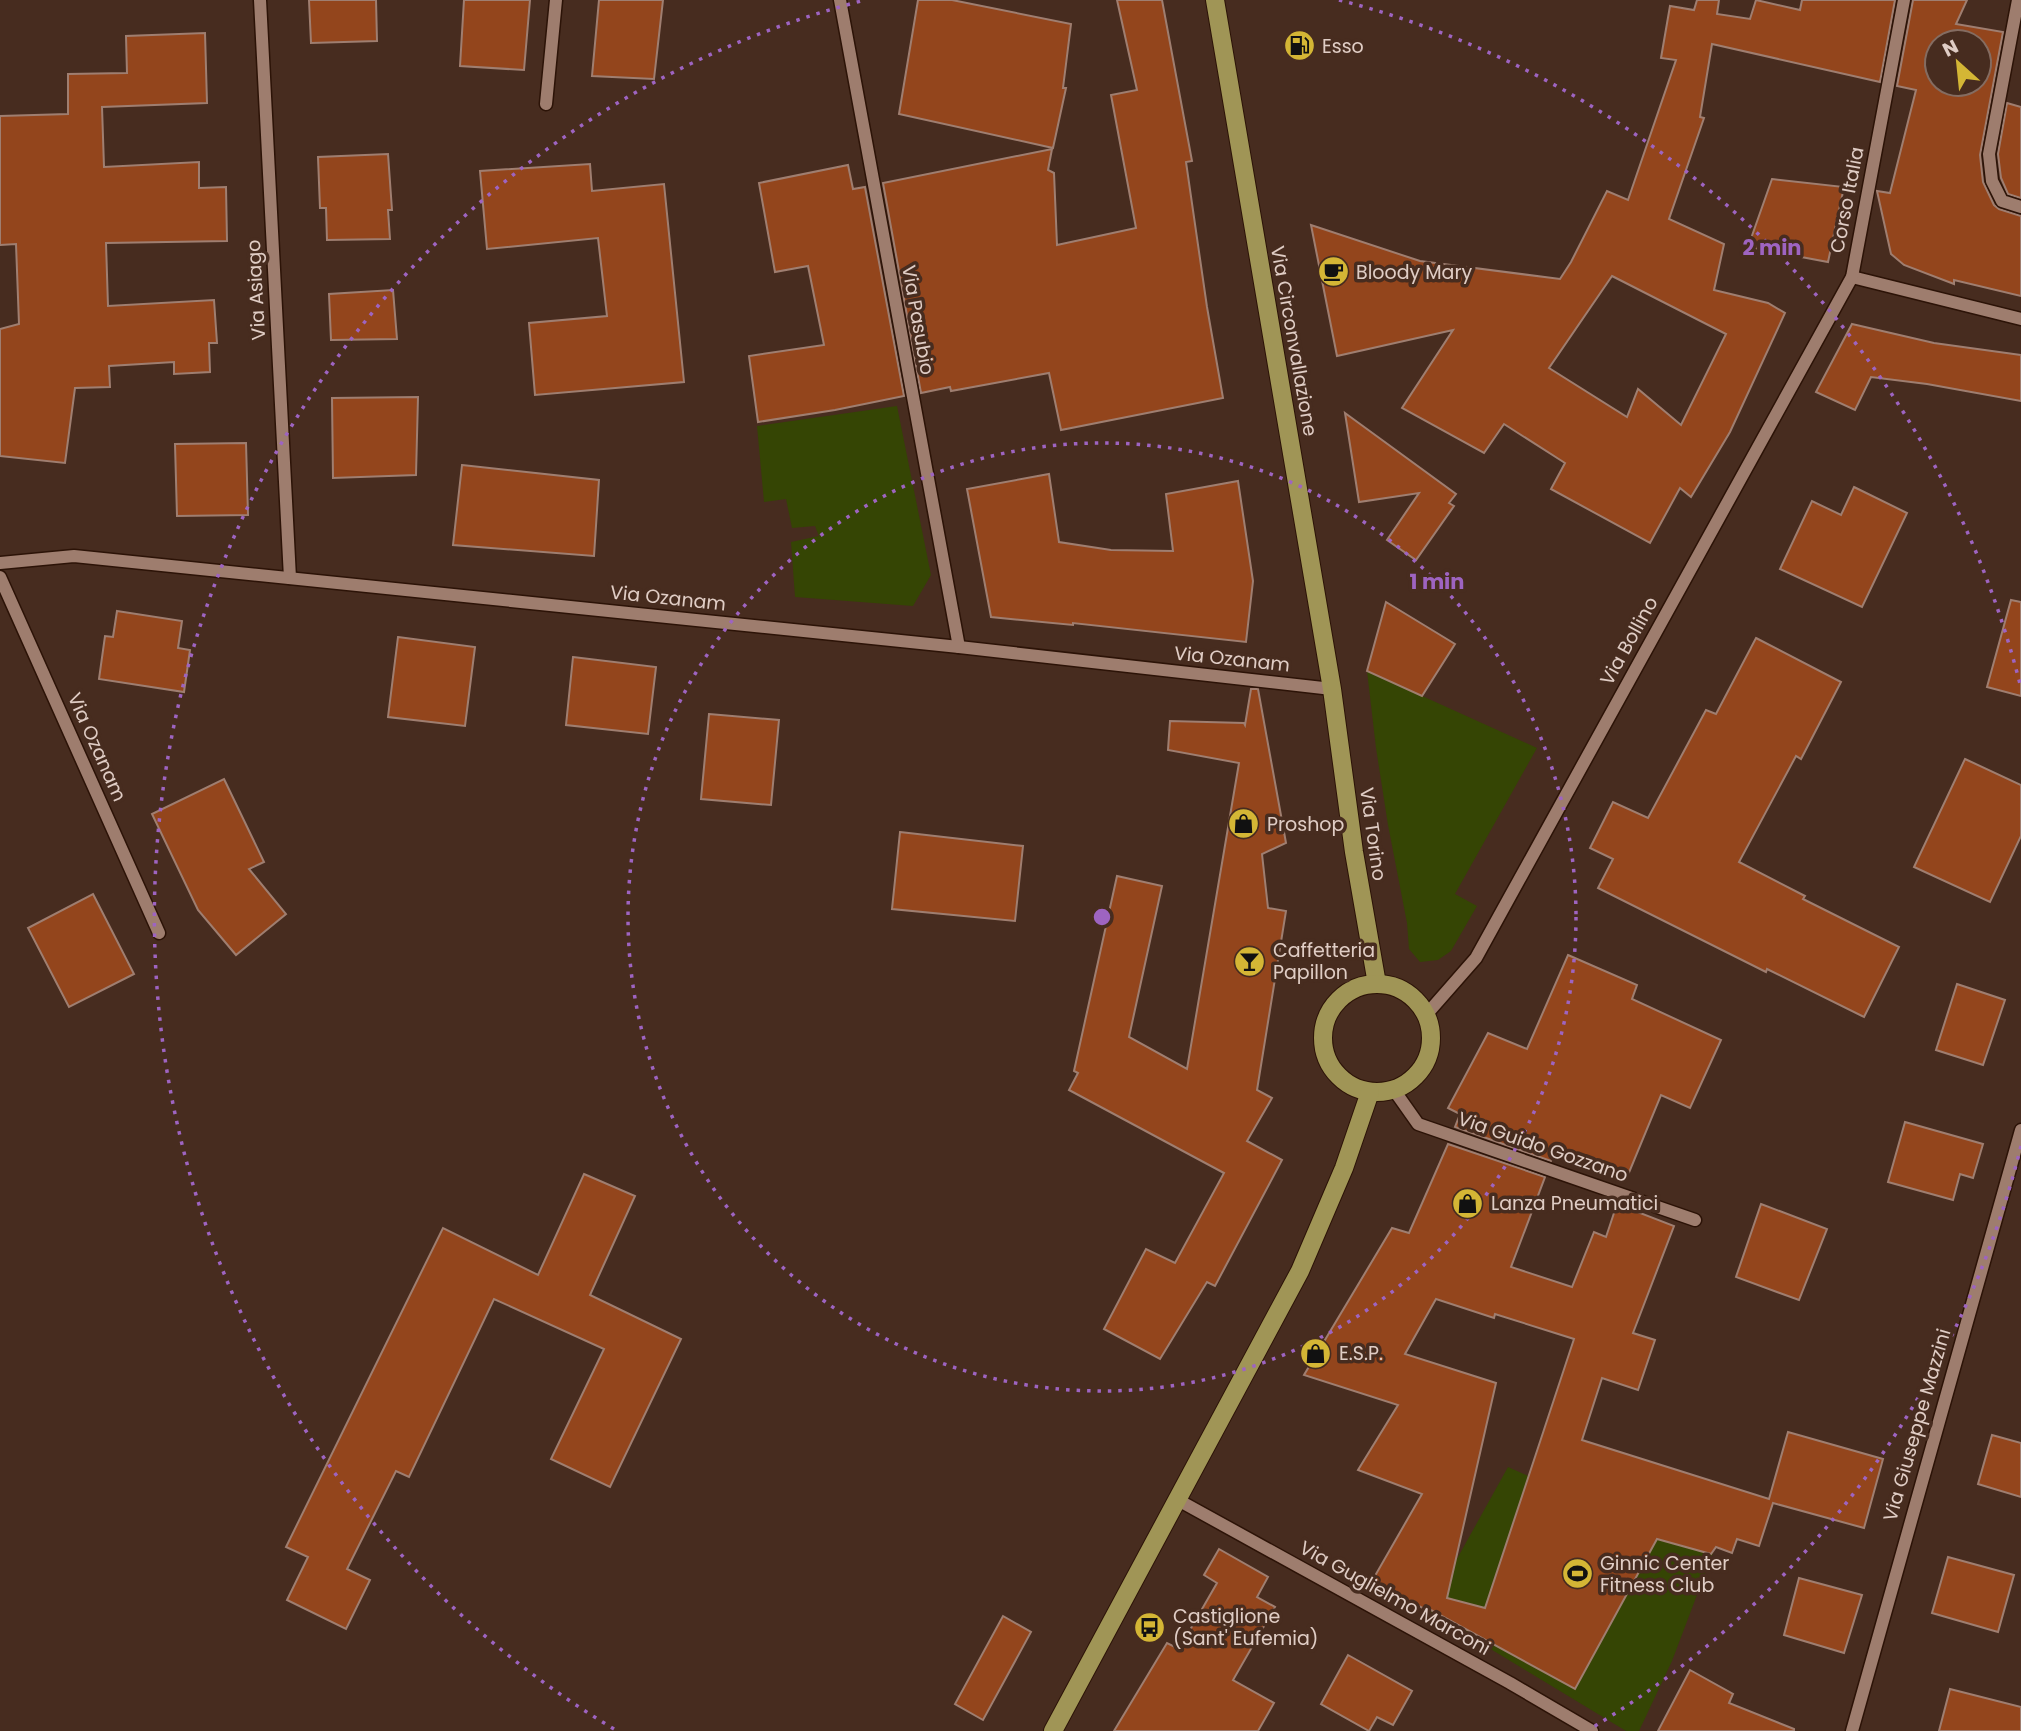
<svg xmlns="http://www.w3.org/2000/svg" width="2021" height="1731" font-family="Poppins,sans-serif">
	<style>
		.green { fill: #354504 }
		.building { fill: #93451c; stroke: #9f7e70; stroke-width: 2; fill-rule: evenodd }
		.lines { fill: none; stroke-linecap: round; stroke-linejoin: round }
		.minor-casing { stroke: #2c1307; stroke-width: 15 }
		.major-casing { stroke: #2c1307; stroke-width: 20 }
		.minor { stroke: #9e7d6e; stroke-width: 12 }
		.major { stroke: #a09556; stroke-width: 18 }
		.ring { fill: none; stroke: #9e64c1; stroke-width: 3.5; stroke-dasharray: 3.5 7 }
		.labels { text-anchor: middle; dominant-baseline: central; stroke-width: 7; stroke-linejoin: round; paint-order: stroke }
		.poi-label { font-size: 19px; fill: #e0cdc5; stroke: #472c1f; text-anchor: start }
		.street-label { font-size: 19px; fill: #e0cdc5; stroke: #472c1f }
		.centre { fill: #9e64c1; stroke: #472c1f; stroke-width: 3.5 }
		.ring-label { font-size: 21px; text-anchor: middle; font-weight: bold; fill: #9e64c1; stroke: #472c1f; stroke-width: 7; stroke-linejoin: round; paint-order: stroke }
	</style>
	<rect width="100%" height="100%" fill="#472c1f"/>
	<g class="green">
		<path d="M897 406 931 575 913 606 795 597 791 542 819 536 815 526 792 528 786 499 764 502 757 426Z"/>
		<path d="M1367 671 1537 748 1455 894 1477 906 1451 951 1438 960 1420 962 1409 949 1407 923 1388 825 1376 748Z"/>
		<path d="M1508 1467 1556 1488 1719 1537 1672 1661 1639 1731H1626L1428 1611Z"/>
	</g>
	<g class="building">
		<path d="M309 0H376L377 41 311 43Z"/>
		<path d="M464 0H530L524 70 460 66Z"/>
		<path d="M599 0H663L654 79 592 76Z"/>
		<path d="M918 0H952L1071 24 1063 88H1066L1053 148 899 114Z"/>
		<path d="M1117 0H1162L1192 161 1186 162 1207 307 1223 398 1061 430 1049 373 951 391 950 387 921 393 883 183 1052 149 1048 170 1054 173 1057 245 1136 228 1111 95 1137 90Z"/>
		<path d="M1697 0H1719L1717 14 1750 19 1756 0 1800 10 1802 0H1895L1880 82 1712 44 1700 117 1704 118 1669 219 1724 244 1714 290 1768 303 1785 313 1730 432 1691 497 1680 488 1650 543 1551 489 1565 463 1504 424 1484 453 1402 408 1453 330 1337 356 1311 225 1420 261 1560 279 1571 262 1607 191 1628 200 1676 60 1661 58 1670 6 1694 10ZM1612 276 1726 334 1681 425 1638 389 1627 417 1549 368Z"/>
		<path d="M1913 0H1967L1956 24 2003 32 1980 155 1983 182 1994 205 1999 209 2021 216V296L1954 280V284L1904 265 1891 254 1877 191 1890 193 1916 90 1897 86ZM1937 42H1979V84H1937Z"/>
		<path d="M205 33 207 103 102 107 104 167 199 162V188L226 187 227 241 106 243 108 306 214 300 217 343H209L210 372 174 374V362L109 366 110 387 75 388 65 463 0 456V329L19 324 16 244 0 245V116L68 114V74L127 73 126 36Z"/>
		<path d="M2007 103 2021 107V198L2008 194 2001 178 1998 154Z"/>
		<path d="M388 154 392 210H388L390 239 327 240 326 208H320L318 157Z"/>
		<path d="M590 164 592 191 664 184 684 382 535 395 529 323 607 316 598 238 487 249 480 171Z"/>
		<path d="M848 165 853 189 865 187 904 396 835 410 758 422 749 356 824 345 808 266 775 272 759 183Z"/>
		<path d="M1772 179 1844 187 1828 262 1748 247Z"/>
		<path d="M393 290 397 339 331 340 329 294Z"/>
		<path d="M1852 324 1934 343 2021 355V401L1927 384 1871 377 1855 410 1816 392Z"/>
		<path d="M418 397 416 475 333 478 332 398Z"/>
		<path d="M1345 413 1456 494 1449 503 1454 506 1416 560 1387 540 1419 493 1359 502Z"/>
		<path d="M246 443 248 515 177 516 175 444Z"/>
		<path d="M462 465 599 480 594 556 453 545Z"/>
		<path d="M1049 474 1059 542 1111 550 1173 551 1166 494 1238 481 1253 581 1246 642 1073 623V625L991 617 967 489Z"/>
		<path d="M1854 487 1907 513 1862 607 1780 569 1812 501 1841 515Z"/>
		<path d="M2011 600 2021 602V696L1987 687Z"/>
		<path d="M1386 602 1455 644 1422 696 1367 671Z"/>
		<path d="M117 611 182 621 178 648 190 650 184 692 99 679 105 636 113 637Z"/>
		<path d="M398 637 475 647 465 726 388 717Z"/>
		<path d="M1756 638 1841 682 1801 759 1796 756 1739 862 1805 896 1803 899 1899 947 1864 1017 1767 969 1766 972 1598 888 1613 859 1590 848 1613 802 1648 818 1706 710 1716 714Z"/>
		<path d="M573 657 656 667 648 734 566 725Z"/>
		<path d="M1251 689H1258L1286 843 1262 854 1268 908 1286 911 1257 1090 1272 1098 1247 1141 1282 1160 1215 1286 1207 1282 1160 1359 1104 1329 1146 1249 1175 1263 1224 1173 1069 1090 1078 1073 1074 1071 1117 876 1162 886 1129 1037 1187 1069 1239 763 1168 750 1170 721 1244 723 1245 725Z"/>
		<path d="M709 714 779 720 771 805 701 799Z"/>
		<path d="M1965 759 2021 785V836L1990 902 1914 867Z"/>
		<path d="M224 779 264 862 249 869 286 914 236 955 198 910 152 814Z"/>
		<path d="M900 832 1023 846 1015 921 892 909Z"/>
		<path d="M93 894 134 974 69 1007 28 928Z"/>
		<path d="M1568 955 1637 985 1632 999 1721 1040 1690 1108 1661 1095 1628 1175 1556 1149 1551 1161 1455 1127 1460 1114 1448 1108 1488 1033 1527 1049Z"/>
		<path d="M1957 984 2005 1000 1983 1065 1936 1050Z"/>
		<path d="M1905 1122 1983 1144 1973 1178 1960 1174 1953 1200 1888 1182Z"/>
		<path d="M1448 1144 1545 1177 1511 1267 1572 1287 1594 1232 1606 1237 1617 1204 1674 1226 1633 1333 1655 1340 1638 1390 1602 1378 1582 1440 1769 1499 1788 1432 1883 1459 1864 1528 1773 1503 1759 1546 1737 1539 1732 1553 1716 1547 1711 1554 1657 1539 1575 1689 1429 1609 1428 1611 1372 1581 1422 1494 1358 1470 1398 1405 1304 1375 1392 1228 1409 1233ZM1436 1299 1494 1318 1495 1314 1574 1339 1485 1608 1447 1598 1496 1383 1405 1354Z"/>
		<path d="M584 1174 635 1196 590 1295 681 1339 610 1487 551 1459 604 1349 494 1299 409 1477 396 1471 347 1569 370 1580 346 1629 287 1600 308 1557 286 1547 443 1228 538 1275Z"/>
		<path d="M1761 1204 1827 1229 1799 1300 1736 1277Z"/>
		<path d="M1992 1435 2021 1443V1497L1978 1484Z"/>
		<path d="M1219 1549 1268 1577 1257 1597 1275 1607 1233 1680 1274 1703 1258 1731H1114L1167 1643 1179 1649 1217 1583 1204 1575Z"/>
		<path d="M1948 1557 2014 1575 1998 1632 1932 1613Z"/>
		<path d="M1799 1578 1862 1595 1844 1653 1784 1635Z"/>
		<path d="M1003 1616 1031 1632 983 1720 955 1704Z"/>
		<path d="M1348 1655 1412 1691 1393 1725 1377 1717 1369 1731 1321 1704Z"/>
		<path d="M1690 1670 1733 1694 1729 1703 1794 1729V1731H1658Z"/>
		<path d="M1950 1689 2021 1707V1731H1939Z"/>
	</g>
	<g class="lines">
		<defs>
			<g id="minor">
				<path d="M260 0 290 578"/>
				<path d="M840 0 959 647"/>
				<path d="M2018 0 1989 154 1992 181 2002 201 2021 207"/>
				<path d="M546 104 556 0"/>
				<path d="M1852 277 2021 319"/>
				<path d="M0 563 74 556 959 647 1332 689"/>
				<path d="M0 577 159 933"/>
				<path d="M1426 1015 1476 958 1852 277 1904 0"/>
				<path d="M1394 1090 1418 1124 1695 1220"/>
				<path d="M1178 1500 1510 1683 1592 1731"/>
				<path d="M1852 1731 2021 1130"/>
			</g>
			<g id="major">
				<path d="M1215 0 1332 689 1354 852 1377 984"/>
				<circle cx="1377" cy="1038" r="54"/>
				<path d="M1053 1731 1300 1271 1344 1168 1370 1092"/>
			</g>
		</defs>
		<use href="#minor" class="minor-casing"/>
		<use href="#major" class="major-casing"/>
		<use href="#minor" class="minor"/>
		<use href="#major" class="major"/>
	</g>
	<g class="ring">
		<circle cx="1102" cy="917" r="474"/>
		<path d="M2021 1146A947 947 0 0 1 1590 1729M614 1729A947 947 0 0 1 865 0M1339 0A947 947 0 0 1 2021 688"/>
	</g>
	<defs>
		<symbol id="fuel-disc" viewBox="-11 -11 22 22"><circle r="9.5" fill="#d4b635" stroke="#472c1f"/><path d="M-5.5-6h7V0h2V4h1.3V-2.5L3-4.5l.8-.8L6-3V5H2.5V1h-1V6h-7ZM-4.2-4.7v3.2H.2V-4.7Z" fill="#111"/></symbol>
		<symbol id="cafe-disc" viewBox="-11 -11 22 22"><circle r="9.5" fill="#d4b635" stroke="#472c1f"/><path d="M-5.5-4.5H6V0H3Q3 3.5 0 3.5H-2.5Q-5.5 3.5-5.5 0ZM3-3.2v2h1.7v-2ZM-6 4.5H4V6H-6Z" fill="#111"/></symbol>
		<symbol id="shop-disc" viewBox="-11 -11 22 22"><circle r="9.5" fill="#d4b635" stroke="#472c1f"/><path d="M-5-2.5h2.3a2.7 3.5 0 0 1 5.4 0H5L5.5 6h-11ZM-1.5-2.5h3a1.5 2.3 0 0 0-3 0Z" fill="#111"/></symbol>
		<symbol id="bar-disc" viewBox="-11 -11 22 22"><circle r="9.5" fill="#d4b635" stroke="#472c1f"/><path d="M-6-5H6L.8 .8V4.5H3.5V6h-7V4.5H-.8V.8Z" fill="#111"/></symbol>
		<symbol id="stadium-disc" viewBox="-11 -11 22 22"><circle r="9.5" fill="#d4b635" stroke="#472c1f"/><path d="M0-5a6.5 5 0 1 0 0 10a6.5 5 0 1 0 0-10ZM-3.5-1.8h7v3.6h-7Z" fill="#111"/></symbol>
		<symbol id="bus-disc" viewBox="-11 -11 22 22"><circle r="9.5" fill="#d4b635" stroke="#472c1f"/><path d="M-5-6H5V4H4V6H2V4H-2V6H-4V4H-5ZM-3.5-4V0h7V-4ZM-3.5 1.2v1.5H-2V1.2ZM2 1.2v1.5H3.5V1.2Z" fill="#111"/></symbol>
	</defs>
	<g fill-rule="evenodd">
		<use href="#fuel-disc" x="1282" y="28" width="35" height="35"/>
		<use href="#cafe-disc" x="1316" y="254" width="35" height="35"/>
		<use href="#shop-disc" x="1226" y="806" width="35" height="35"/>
		<use href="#bar-disc" x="1232" y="944" width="35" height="35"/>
		<use href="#shop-disc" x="1450" y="1186" width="35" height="35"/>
		<use href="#shop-disc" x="1298" y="1336" width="35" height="35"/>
		<use href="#stadium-disc" x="1560" y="1556" width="35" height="35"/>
		<use href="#bus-disc" x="1132" y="1610" width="35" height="35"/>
	</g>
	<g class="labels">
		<g class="poi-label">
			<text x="1322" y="46">Esso</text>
			<text x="1356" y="272">Bloody Mary</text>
			<text x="1267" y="824">Proshop</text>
			<text x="1273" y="950">Caffetteria<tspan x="1273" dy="22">Papillon</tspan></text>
			<text x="1491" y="1203">Lanza Pneumatici</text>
			<text x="1339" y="1353">E.S.P.</text>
			<text x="1600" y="1563">Ginnic Center<tspan x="1600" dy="22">Fitness Club</tspan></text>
			<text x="1173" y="1616">Castiglione<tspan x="1173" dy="22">(Sant' Eufemia)</tspan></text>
		</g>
		<g class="street-label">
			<text transform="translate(1847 200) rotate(-79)">Corso Italia</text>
			<text transform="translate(256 290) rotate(-93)">Via Asiago</text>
			<text transform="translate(918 320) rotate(80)">Via Pasubio</text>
			<text transform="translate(1294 341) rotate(80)">Via Circonvallazione</text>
			<text transform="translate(668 598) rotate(6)">Via Ozanam</text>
			<text transform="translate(1629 641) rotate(-61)">Via Bollino</text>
			<text transform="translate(1232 659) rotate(6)">Via Ozanam</text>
			<text transform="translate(97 747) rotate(66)">Via Ozanam</text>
			<text transform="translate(1373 834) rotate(82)">Via Torino</text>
			<text transform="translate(1543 1147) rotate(19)">Via Guido Gozzano</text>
			<text transform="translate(1917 1425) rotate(-74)">Via Giuseppe Mazzini</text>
			<text transform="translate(1395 1598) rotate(29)">Via Guglielmo Marconi</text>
		</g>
	</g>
	<circle cx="1102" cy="917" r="10" class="centre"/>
	<g class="ring-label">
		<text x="1772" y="255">2 min</text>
		<text x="1437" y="589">1 min</text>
	</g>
	<g transform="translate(1958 63) rotate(333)"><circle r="33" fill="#472c1f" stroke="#846c61" stroke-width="2"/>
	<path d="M0-5L12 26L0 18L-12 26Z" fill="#d4b635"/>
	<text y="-10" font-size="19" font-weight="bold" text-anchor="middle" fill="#e0cdc5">N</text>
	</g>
</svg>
